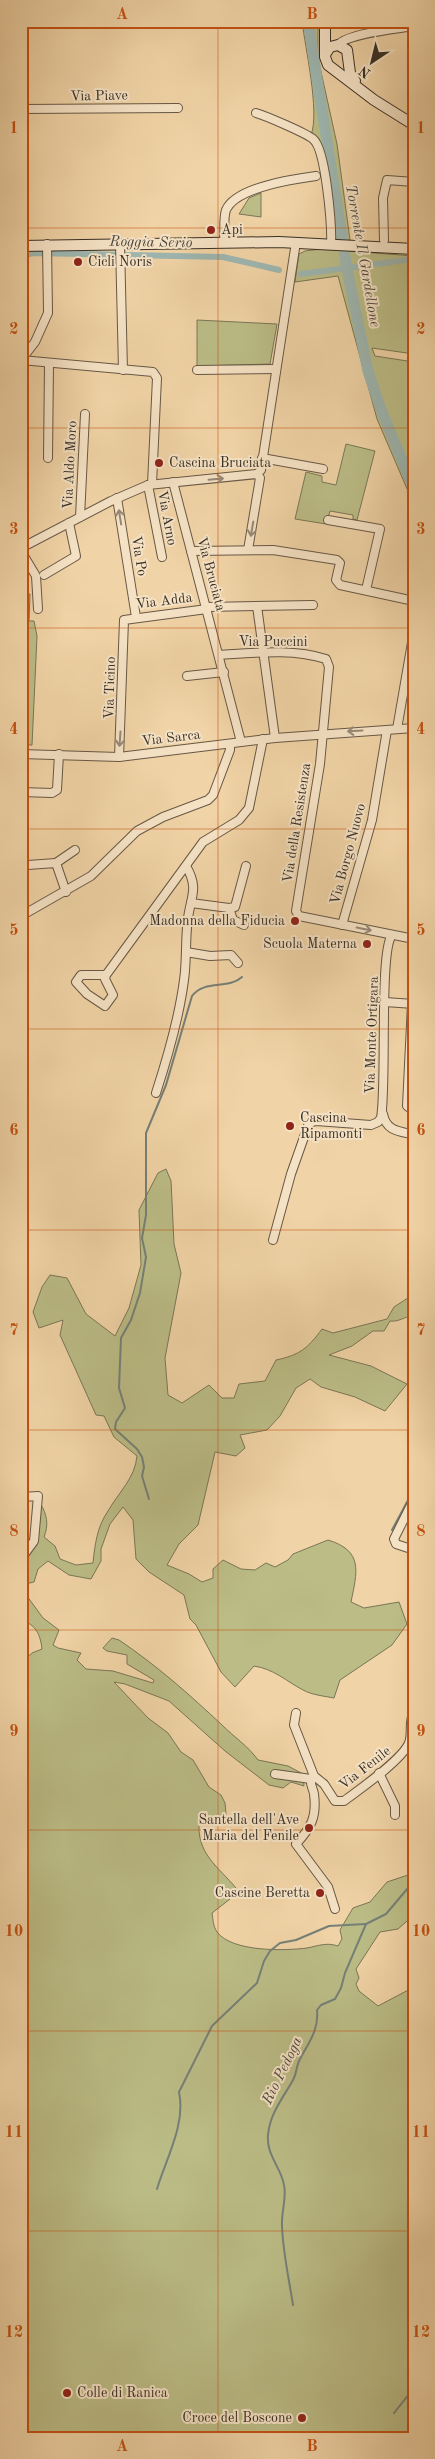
<svg xmlns="http://www.w3.org/2000/svg" width="435" height="2459" font-family="'Old Standard TT',serif">
	<style>
		.green { fill: #bbbc86; stroke: #7a7656 }
		.lines { fill: none; stroke-linecap: round; stroke-linejoin: round }
		.stream { stroke: #758078; stroke-width: 2 }
		.canal { stroke: #9db6b0; stroke-width: 6 }
		.river { stroke: #9db6b0; stroke-width: 11 }
		.street-casing { stroke: #675845; stroke-width: 10 }
		.secondary-casing { stroke: #392f25; stroke-width: 12 }
		.street { stroke: #f5e2c5; stroke-width: 8 }
		.secondary { stroke: #f5e2c5; stroke-width: 10 }
		.oneway { stroke: #978875 }
		.grid { fill: none; stroke: #c55111; stroke-width: 1; stroke-opacity: 0.55 }
		.poi-dot { fill: #8f2418; stroke: #f5e2c5; stroke-width: 2 }
		.labels { text-anchor: middle; dominant-baseline: central; stroke-width: 4; stroke-linejoin: round; paint-order: stroke }
		.street-label { font-size: 14px; fill: #392f25; stroke: #f5e2c5 }
		.poi-label { font-size: 14px; fill: #392f25; stroke: #f5e2c5; text-anchor: start }
		.water-label { font-size: 15px; font-style: italic; fill: #4d4a41; stroke: #f5e2c5 }
		.neatline { fill: none; stroke: #c55111; stroke-width: 2 }
		.grid-label { font-size: 16px; text-anchor: middle; font-weight: bold; fill: #c55111 }
	</style>
	<rect width="100%" height="100%" fill="#f0d3a6"/>
	<filter id="stains"><feTurbulence type="fractalNoise" baseFrequency=".004" numOctaves="4"/><feColorMatrix values="0 0 0 0 .2 0 0 0 0 .09 0 0 0 0 .02 0 0 0 .5 -.17"/></filter>
	<radialGradient id="worn" r=".72"><stop offset=".6" stop-color="#630" stop-opacity="0"/><stop offset="1" stop-color="#630" stop-opacity=".3"/></radialGradient>
	<g class="green">
		<path d="M302 21H318V58L337 144 350 240H336L322 150 311 135C320 112 305 47 302 21Z"/>
		<path d="M261 193V217L239 214 249 198Z"/>
		<path d="M321 249 414 256V354L372 348 375 356 414 362V458L406 457 414 476V505L377 419 338 276 295 282 299 254 305 251Z"/>
		<path d="M197 320 277 324 270 364 197 366Z"/>
		<path d="M346 444 375 451 357 520 353 519V515L330 511 326 524 295 519 306 472 322 476V482L336 485Z"/>
		<path d="M21 590 24 593 30 594 29 621H34L37 636 32 745H21Z"/>
		<path d="M166 1169 171 1181 174 1244 181 1273 165 1358 168 1395 182 1403 209 1385 222 1398H234L239 1384 265 1381 276 1360C300 1355 308 1348 322 1329L333 1333 387 1319 394 1307 414 1294V1315C404 1317 399 1322 390 1321L384 1331H373L352 1346 329 1355 371 1366 407 1384 385 1411 355 1397 321 1387 310 1379 296 1388 280 1416 267 1430 240 1435 245 1448 236 1456 215 1452 198 1525 179 1544 167 1565 189 1574 202 1582 213 1578V1569L223 1560 241 1569 255 1570 266 1563 275 1567 288 1560 293 1554 328 1540C364 1551 357 1572 351 1602L364 1608 399 1602 407 1624 392 1645 340 1680 334 1698C324 1696 312 1695 303 1690 286 1681 274 1669 254 1666L235 1687 221 1672 196 1625 190 1619 184 1595 149 1572 136 1559 133 1520 123 1507 110 1524 101 1549V1561L91 1579 69 1575 48 1561 38 1569 34 1582 25 1584 24 1592 43 1618 59 1630 53 1645 58 1648 81 1653 77 1660 86 1669 113 1671 153 1683 154 1680 127 1664V1655L107 1651 103 1648 112 1638 119 1640C156 1665 189 1694 222 1725 234 1737 248 1746 258 1760L288 1766 303 1774 304 1786 291 1782 283 1788 269 1785 225 1751 169 1701 125 1684 114 1682 148 1718 168 1733 181 1752 193 1760 209 1787 221 1795 225 1803 226 1814 223 1821 207 1817 199 1826C198 1857 223 1870 239 1892L212 1913C213 1919 213 1926 217 1932 232 1952 284 1951 307 1948 318 1946 326 1942 338 1946L342 1939 340 1930 353 1908 370 1902 387 1882 411 1874 414 1869V1915L398 1929 380 1932 356 1969 359 1978 356 1984 359 1991 378 2006 414 1987V2438H21V1812C32 1799 22 1753 21 1736 20 1717 21 1697 21 1678L27 1674 21 1663 32 1653 42 1649C40 1633 36 1626 21 1619V1567L38 1539 40 1503C47 1514 49 1525 44 1537L55 1546 60 1559 76 1565 93 1563C95 1544 97 1527 108 1511 119 1492 135 1478 137 1456L114 1437 104 1416 96 1415 60 1335 63 1320 39 1328 33 1312 42 1287 50 1275 67 1278 86 1314 115 1336 129 1308 141 1265 139 1210 158 1173Z"/>
	</g>
	<g class="lines">
		<g class="stream">
			<path d="M149 1499 142 1476 144 1467 142 1457 137 1449 115 1429 116 1422 125 1408 119 1388 121 1338 131 1320 140 1293 146 1257 142 1238 146 1215V1133L166 1085 192 996C205 979 228 990 242 977"/>
			<path d="M392 1530 414 1489"/>
			<path d="M157 2189C166 2159 186 2124 179 2092L212 2026 257 1983 264 1961 270 1951 280 1943 296 1940 329 1926 366 1924"/>
			<path d="M293 2305C289 2279 283 2253 282 2226 281 2212 287 2198 284 2185 281 2167 266 2155 268 2135 270 2113 283 2098 293 2080 297 2073 296 2066 300 2059 309 2042 319 2030 317 2010L321 2005 335 1999 341 1988 345 1973 366 1924 386 1914 414 1881"/>
			<path d="M394 2413 414 2388"/>
		</g>
		<g class="canal">
			<path d="M21 256 33 253 223 257 279 270"/>
			<path d="M301 274 414 259"/>
		</g>
		<path class="river" d="M308 21 347 269 368 371 380 407 414 489"/>
		<defs>
			<g id="street">
				<path d="M338 45C348 33 397 29 414 26"/>
				<path d="M21 109 178 108"/>
				<path d="M256 113C266 116 306 133 313 139 326 149 332 227 331 245"/>
				<path d="M384 240 383 198 387 180 414 182"/>
				<path d="M224 242C225 232 223 219 226 210 236 187 294 179 316 176"/>
				<path d="M120 244 123 370"/>
				<path d="M21 360 153 372 157 378 152 484"/>
				<path d="M21 360 35 342 48 313 47 244"/>
				<path d="M197 370 276 369"/>
				<path d="M48 458 49 363"/>
				<path d="M262 458 323 469"/>
				<path d="M173 482 241 742"/>
				<path d="M148 485 162 557"/>
				<path d="M117 498 136 617"/>
				<path d="M80 517 85 414"/>
				<path d="M328 520 380 529 366 590"/>
				<path d="M21 548 111 501 148 485 257 474"/>
				<path d="M248 550 260 478 257 474 261 470 296 242"/>
				<path d="M21 551 36 576 38 609"/>
				<path d="M191 551 273 550 337 560 340 563 336 580 340 585 414 601"/>
				<path d="M44 575 76 556 69 523"/>
				<path d="M257 606 275 738"/>
				<path d="M206 607 313 605"/>
				<path d="M219 655C253 653 293 648 326 659L329 667 320 764 296 911 299 916 414 939"/>
				<path d="M187 676 224 672"/>
				<path d="M397 729 414 631"/>
				<path d="M21 754 119 757 275 738 414 728"/>
				<path d="M119 757 124 620 207 609"/>
				<path d="M21 792 52 793 57 790 59 754"/>
				<path d="M56 863 75 850"/>
				<path d="M28 865 56 863 66 892"/>
				<path d="M191 903 229 908 233 920 244 925"/>
				<path d="M229 908 235 907 246 866"/>
				<path d="M21 916 91 876 137 831 163 817 208 800 213 795 230 750V744"/>
				<path d="M342 925 372 820 387 730"/>
				<path d="M186 952 210 956 231 955 238 963"/>
				<path d="M106 975H81L76 982 87 994 105 1006 113 995 105 979 106 975 203 842 239 820 249 808 263 739"/>
				<path d="M385 1002 414 1004"/>
				<path d="M412 1004 407 1106 414 1111"/>
				<path d="M156 1093C168 1056 179 1019 184 980 187 960 185 939 188 918 191 896 199 888 186 866"/>
				<path d="M383 1114C386 1130 397 1131 411 1134"/>
				<path d="M273 1240 291 1174 309 1123 316 1121 371 1125 378 1122 381 1118C387 1086 379 951 392 935"/>
				<path d="M21 1497 38 1496 34 1541 21 1559"/>
				<path d="M414 1499 394 1539 396 1544 414 1550"/>
				<path d="M21 1677V1695"/>
				<path d="M296 1713 294 1725 314 1776"/>
				<path d="M379 1773 395 1806V1815"/>
				<path d="M275 1774 311 1779"/>
				<path d="M335 1909 328 1887 296 1844C311 1828 317 1817 314 1794 313 1788 310 1785 311 1779L314 1776 324 1784 335 1801H344C360 1789 402 1760 409 1743 413 1733 408 1722 414 1712"/>
			</g>
			<g id="secondary">
				<path d="M325 21V57L328 65 374 100 414 125"/>
				<path d="M326 53 330 47 338 45 347 50 350 73 355 81"/>
				<path d="M21 246 279 242 414 249"/>
			</g>
		</defs>
		<use href="#street" class="street-casing"/>
		<use href="#secondary" class="secondary-casing"/>
		<use href="#street" class="street"/>
		<use href="#secondary" class="secondary"/>
	</g>
	<defs><path id="oneway-shaft" d="M-6 0H5M1.5-3L5.5 0L1.5 3" fill="none" stroke-width="1.6" stroke-linecap="round" stroke-linejoin="round" transform="scale(1.25)"/></defs>
	<g class="oneway">
		<use href="#oneway-shaft" transform="translate(216 479) rotate(-5)"/>
		<use href="#oneway-shaft" transform="translate(120 517) rotate(-99)"/>
		<use href="#oneway-shaft" transform="translate(252 529) rotate(100)"/>
		<use href="#oneway-shaft" transform="translate(355 731) rotate(177)"/>
		<use href="#oneway-shaft" transform="translate(120 739) rotate(94)"/>
		<use href="#oneway-shaft" transform="translate(364 929) rotate(11)"/>
	</g>
	<path class="grid" d="M218 21V2438M21 228H414M21 428H414M21 628H414M21 829H414M21 1029H414M21 1230H414M21 1430H414M21 1630H414M21 1830H414M21 2031H414M21 2231H414"/>
	<g class="poi-dot">
		<circle cx="211" cy="230" r="5"/>
		<circle cx="78" cy="262" r="5"/>
		<circle cx="159" cy="463" r="5"/>
		<circle cx="295" cy="921" r="5"/>
		<circle cx="367" cy="944" r="5"/>
		<circle cx="290" cy="1126" r="5"/>
		<circle cx="309" cy="1828" r="5"/>
		<circle cx="320" cy="1893" r="5"/>
		<circle cx="67" cy="2393" r="5"/>
		<circle cx="302" cy="2418" r="5"/>
	</g>
	<g class="labels">
		<g class="street-label">
			<text transform="translate(99 96) rotate(-1)">Via Piave</text>
			<text transform="translate(70 465) rotate(-87)">Via Aldo Moro</text>
			<text transform="translate(167 518) rotate(79)">Via Arno</text>
			<text transform="translate(139 556) rotate(81)">Via Po</text>
			<text transform="translate(211 574) rotate(75)">Via Bruciata</text>
			<text transform="translate(164 601) rotate(-7)">Via Adda</text>
			<text x="273" y="642">Via Puccini</text>
			<text transform="translate(110 688) rotate(-88)">Via Ticino</text>
			<text transform="translate(171 738) rotate(-7)">Via Sarca</text>
			<text transform="translate(297 823) rotate(-81)">Via della Resistenza</text>
			<text transform="translate(348 854) rotate(-75)">Via Borgo Nuovo</text>
			<text transform="translate(372 1035) rotate(-88)">Via Monte Ortigara</text>
			<text transform="translate(365 1768) rotate(-38)">Via Fenile</text>
		</g>
		<g class="poi-label">
			<text x="221" y="230">Api</text>
			<text x="88" y="262">Cicli Noris</text>
			<text x="169" y="463">Cascina Bruciata</text>
			<text x="285" y="921" text-anchor="end">Madonna della Fiducia</text>
			<text x="357" y="944" text-anchor="end">Scuola Materna</text>
			<text x="300" y="1118">Cascina<tspan x="300" dy="16">Ripamonti</tspan></text>
			<text x="299" y="1820" text-anchor="end">Santella dell'Ave<tspan x="299" dy="16">Maria del Fenile</tspan></text>
			<text x="310" y="1893" text-anchor="end">Cascine Beretta</text>
			<text x="77" y="2393">Colle di Ranica</text>
			<text x="292" y="2418" text-anchor="end">Croce del Boscone</text>
		</g>
		<g class="water-label">
			<text transform="translate(151 243) rotate(1)">Roggia Serio</text>
			<text transform="translate(362 256) rotate(80)">Torrente Il Gardellone</text>
			<text transform="translate(283 2071) rotate(-64)">Rio Pedoga</text>
		</g>
	</g>
	<rect width="435" height="2459" fill="none" stroke="#f0d3a6" stroke-width="55"/>
	<g transform="translate(372 62) rotate(215)" stroke="#f5e2c5" stroke-width="4" paint-order="stroke">
	<path d="M0-4L9 19L0 12L-9 19Z" fill="#392f25"/>
	<text y="-8" font-size="14" font-weight="bold" text-anchor="middle" fill="#392f25">N</text>
	</g>
	<rect x="28" y="28" width="380" height="2404" class="neatline"/>
	<g class="grid-label">
		<text x="122" y="19">A</text>
		<text x="312" y="19">B</text>
		<text x="14" y="133">1</text>
		<text x="421" y="133">1</text>
		<text x="14" y="334">2</text>
		<text x="421" y="334">2</text>
		<text x="14" y="534">3</text>
		<text x="421" y="534">3</text>
		<text x="14" y="734">4</text>
		<text x="421" y="734">4</text>
		<text x="14" y="935">5</text>
		<text x="421" y="935">5</text>
		<text x="14" y="1135">6</text>
		<text x="421" y="1135">6</text>
		<text x="14" y="1335">7</text>
		<text x="421" y="1335">7</text>
		<text x="14" y="1536">8</text>
		<text x="421" y="1536">8</text>
		<text x="14" y="1736">9</text>
		<text x="421" y="1736">9</text>
		<text x="14" y="1936">10</text>
		<text x="421" y="1936">10</text>
		<text x="14" y="2137">11</text>
		<text x="421" y="2137">11</text>
		<text x="14" y="2337">12</text>
		<text x="421" y="2337">12</text>
		<text x="122" y="2451">A</text>
		<text x="312" y="2451">B</text>
	</g>
	<rect width="100%" height="100%" filter="url(#stains)"/>
	<rect width="100%" height="100%" fill="url(#worn)"/>
</svg>
